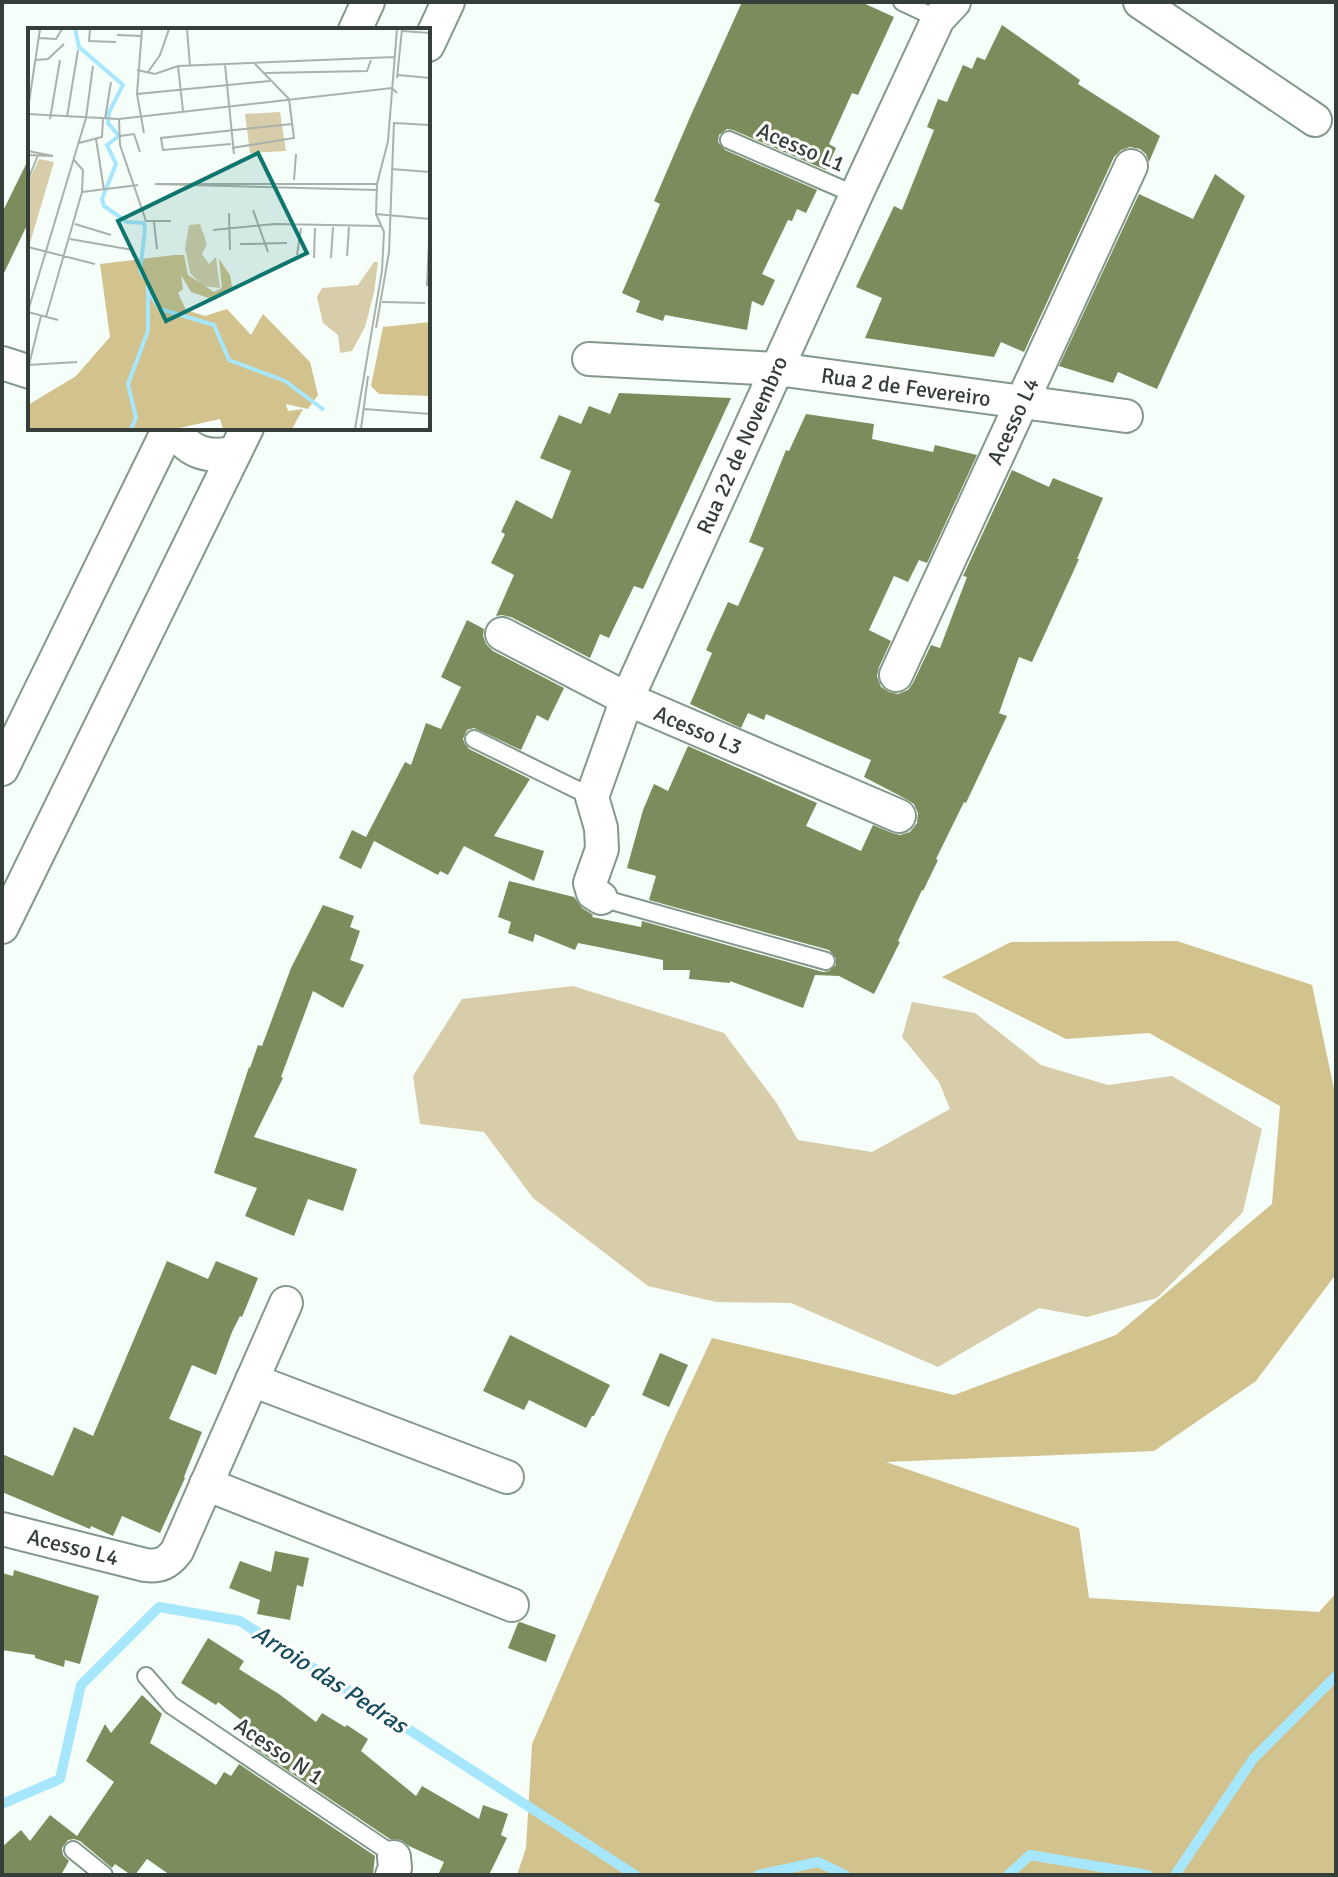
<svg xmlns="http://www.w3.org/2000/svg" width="1338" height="1877" font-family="Signika,sans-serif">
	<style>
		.green { fill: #d8cdaa }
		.forest { fill: #d2c28d }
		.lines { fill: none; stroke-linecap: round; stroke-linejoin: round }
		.stream { stroke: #a7e7fd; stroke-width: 10 }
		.building { fill: #7b8d5d }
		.service-casing { stroke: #82988a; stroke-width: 20 }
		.minor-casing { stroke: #82988a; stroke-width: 36 }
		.service { stroke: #fff; stroke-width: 16 }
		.minor { stroke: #fff; stroke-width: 32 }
		.labels { text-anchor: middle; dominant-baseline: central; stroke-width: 6; stroke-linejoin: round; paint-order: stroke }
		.street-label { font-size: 22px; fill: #353e38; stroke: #fff }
		.water-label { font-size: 24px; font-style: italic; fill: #174d5c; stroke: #fff }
		.inset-river { fill: none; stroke: #a7e7fd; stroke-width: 4 }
		.inset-road { fill: none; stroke: #a8b1ab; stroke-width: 2 }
		.view { fill: #0f766e; fill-opacity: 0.15; stroke: #0f766e; stroke-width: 4 }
		.inset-edge { fill: none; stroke: #353e38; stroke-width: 4 }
	</style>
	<rect width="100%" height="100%" fill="#f5fef8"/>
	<path class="green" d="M573 986 724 1033 776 1102 798 1140 872 1152 950 1109 939 1082 902 1037 912 1002 975 1013 1041 1065 1108 1085 1172 1076 1262 1129 1243 1212 1157 1298 1087 1317 1039 1308 938 1367 791 1303 716 1302 648 1286 533 1198 484 1132 420 1124 413 1076 462 999Z"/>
	<path class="forest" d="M1177 941 1312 985 1336 1098V1274L1256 1381 1154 1451 886 1462 1079 1528 1089 1598 1319 1612 1336 1593V1875H517L526 1848 532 1744 667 1434 712 1338 954 1395 1116 1335 1272 1204 1280 1106 1149 1033 1066 1039 942 977 1011 942Z"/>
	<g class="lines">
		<g class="stream">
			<path d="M2 1804 60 1779 81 1685 159 1607 240 1621 635 1875"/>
			<path d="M758 1875 818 1862 845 1875"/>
			<path d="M1008 1875 1030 1855 1148 1875"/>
			<path d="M1175 1875 1253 1759 1336 1676"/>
		</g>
	</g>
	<g class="building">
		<path d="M742 2H861L894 17 858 95 852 93 829 144 836 148 826 170 733 130 727 129 719 135 718 142 725 150 817 190 806 213 797 209 792 221 788 220 762 274 775 280 763 306 752 301 747 330 665 315 663 321 636 312 640 301 622 293 660 204 654 201 691 115Z"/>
		<path d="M1002 25 1080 80 1078 84 1160 136 1149 162 1146 154 1140 149 1130 147 1121 150 1114 157 1024 352 1001 342 994 357 865 338 882 298 856 287 894 206 902 210 934 130 927 127 938 99 947 102 963 65 972 69 977 57 985 60Z"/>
		<path d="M30 156V219L2 277V213Z"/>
		<path d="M1215 174 1245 196 1157 389 1118 372 1113 383 1059 366 1139 194 1193 219Z"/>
		<path d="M619 393 731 398 643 589 634 586 609 638 600 634 590 658 511 617 502 615 496 616 514 575 491 563 505 534 501 532 516 500 552 519 571 471 540 458 559 415 581 424 589 406 610 414Z"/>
		<path d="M806 414 874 424 872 439 933 452 935 445 977 455 927 563 919 560 908 582 894 576 869 630 891 641 879 667 877 676 881 687 889 692 898 694 908 690 913 683 931 645 940 648 967 577 963 576 1012 470 1049 487 1053 478 1103 498 1077 559H1079L1032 662 1019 657 999 713 1007 716 966 803 964 802 936 859 938 860 923 891 922 890 898 941 900 942 874 994 839 976 815 975 803 1008 730 981V983L689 979 690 970H663V960L578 943 575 950 535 934 533 942 508 933 511 922 498 917 509 881 574 897 582 908 593 915 592 917 641 927 642 921 823 972 829 971 836 965V958L829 950 649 900 656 876 627 868 643 810 654 784 668 791 688 746 817 803 806 826 861 851 873 825 892 833 900 835 910 832 917 823 918 813 914 804 906 799 864 777 871 760 766 714 764 720 748 713 741 728 690 704 712 653 706 650 728 602 738 606 764 548 749 542 786 450 789 451Z"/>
		<path d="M467 620 484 629 483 636 486 644 493 651 564 688 548 721 537 715 521 750 474 728 467 730 463 739 465 744 469 749 530 779 494 836 544 851 534 881 464 846 448 875 440 871 438 875 374 841 361 869 339 858 352 830 370 839 366 837 405 762 411 765 426 723 441 729 461 687 441 677Z"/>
		<path d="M323 905 354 916 350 927 360 931 350 960 364 965 343 1008 313 991 281 1077 283 1078 254 1137 357 1169 343 1211 308 1199 294 1236 245 1216 257 1188 214 1173 249 1067 250 1068 258 1045 262 1046 291 968Z"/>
		<path d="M167 1261 208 1279 216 1261 258 1278 242 1317 240 1316 232 1332 216 1375 192 1365 169 1419 202 1432 184 1477 185 1478 160 1533 122 1516 113 1536 91 1526 90 1529 2 1492V1454L53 1476 74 1427 93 1436Z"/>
		<path d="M510 1335 610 1385 594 1416H592L586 1428 529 1400 524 1410 483 1391Z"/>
		<path d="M660 1353 688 1365 669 1407 642 1395Z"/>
		<path d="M275 1551 309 1558 303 1587 297 1585 290 1620 257 1614 260 1600 229 1588 240 1561 271 1572Z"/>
		<path d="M14 1570 99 1596 80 1664 65 1660 64 1667 35 1658V1655L2 1650V1573L13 1576Z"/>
		<path d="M520 1622 556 1635 546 1662 508 1648 518 1623Z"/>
		<path d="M208 1638 244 1661 239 1669 279 1694 316 1722 322 1713 345 1727 347 1725 368 1739 361 1751 416 1796 422 1786 479 1819 483 1805 508 1814 501 1835 507 1838 489 1875H438L444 1862 409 1846 401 1840 390 1839 251 1746 259 1734 218 1702 216 1705 181 1683Z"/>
		<path d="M142 1695 162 1714 150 1743 216 1785 224 1772 231 1776 239 1764 375 1856 373 1875H170L147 1859 135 1875H131L115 1864 112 1868 80 1841 74 1839 68 1840 62 1848 63 1855 69 1861 61 1875H2V1847L21 1830 30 1841 50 1815 77 1836 114 1782 86 1761 105 1724 111 1733Z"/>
	</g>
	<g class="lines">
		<defs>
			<g id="service">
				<path d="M902 2 938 19"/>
				<path d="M729 140 856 195"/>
				<path d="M474 739 592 797"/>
				<path d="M601 898 826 961"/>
				<path d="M146 1676 171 1705 385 1849 394 1857"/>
				<path d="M73 1850 104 1875"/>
			</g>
			<g id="minor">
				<path d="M1140 2 1315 120"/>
				<path d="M355 30 368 2"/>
				<path d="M428 45 448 2"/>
				<path d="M589 359 777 369 1126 416"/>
				<path d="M2 363 30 372"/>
				<path d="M175 428C186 453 211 459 235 452"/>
				<path d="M502 634 627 699 899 816"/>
				<path d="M896 675 1131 166"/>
				<path d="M2 769 169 428"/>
				<path d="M601 898 593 893 590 883 602 849 601 828 592 797 627 699 856 195 938 19 954 2"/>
				<path d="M2 927 247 428"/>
				<path d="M252 1380 507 1477"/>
				<path d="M206 1484 512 1605"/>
				<path d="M2 1529 145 1565C160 1567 168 1563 177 1551L286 1303"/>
				<path d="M392 1875 395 1868 394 1857"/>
			</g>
		</defs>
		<use href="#service" class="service-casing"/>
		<use href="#minor" class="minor-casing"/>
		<use href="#service" class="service"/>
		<use href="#minor" class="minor"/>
	</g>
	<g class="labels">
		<g class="street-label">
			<text transform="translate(801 147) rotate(23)">Acesso L1</text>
			<text transform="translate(906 387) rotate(8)">Rua 2 de Fevereiro</text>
			<text transform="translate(1013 421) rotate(-65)">Acesso L4</text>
			<text transform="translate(742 445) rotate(-66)">Rua 22 de Novembro</text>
			<text transform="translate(698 730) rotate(23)">Acesso L3</text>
			<text transform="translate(73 1547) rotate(14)">Acesso L4</text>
			<text transform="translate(279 1751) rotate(34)">Acesso N 1</text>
		</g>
		<g class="water-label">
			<text transform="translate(330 1679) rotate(33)">Arroio das Pedras</text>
		</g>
	</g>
	<g transform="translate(28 28)">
		<rect width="402" height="402" fill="#f5fef8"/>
		<path d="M252 84 258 123 222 125 217 86ZM11 131 26 134 2 215 0 154ZM172 196 179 216 174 226 181 236 188 229 192 260 175 258 162 245 157 220 161 197ZM346 234H350L346 265 337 299 324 323 312 325 310 307 295 295 289 269 294 260 330 257Z" fill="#d8cdaa"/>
		<path d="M147 227H156L160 247 186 264 194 260 191 231 202 247 204 259 187 272 163 264 153 247 155 261 150 265 158 282 177 288 199 281 223 307 235 286 282 334 290 367 280 381 258 376 260 383 275 381 264 401H195L192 391 147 401H0V377L48 348 82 309 72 236ZM402 294V368L351 366 343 358 355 299Z" fill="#d2c28d"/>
		<path class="inset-river" d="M47 1 51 19 95 57 81 84 80 95 91 108 79 117 88 136 74 171 76 178 99 194 116 195 117 202 112 243 120 254V303L100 356 108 390 103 401M123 267 132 281 186 297 201 332 257 353 296 382"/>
		<path class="inset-road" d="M62 1 61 13 88 14M114 1 109 66 116 105M159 1 162 38M374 3 402 5M89 7 113 8M11 10 28 11 34 1M8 32 20 31 36 16M197 37 206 126M150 38 155 83M109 42 127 46 150 38 366 29M120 44 132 27 141 1M237 45 339 43 343 32M370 47 402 50M369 50 374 1M109 66 242 53M0 81 12 1M0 86 91 91 364 60 369 65M39 89 50 22M22 91 32 32M77 91 83 54M91 91 92 117 118 193H143M366 95 402 97M92 108 106 106 112 124M68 111 76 162M51 115 74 109 75 91M203 116 135 122 133 110 264 96M204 120 266 110 261 71 227 36M0 123 25 128 0 127M363 141 402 144M0 152 10 127M266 152 268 126M349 162 127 156H349M54 164 110 157M225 182 240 224M201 185 202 222M348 186 402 191M126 194 129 221M47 196 83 207M185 202 247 196 354 198M42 211 105 222M212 216 259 215M0 219 67 236M269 227 273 200M319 228 321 199M286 230 287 200M303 230 305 199M399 258 402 193M354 274 397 275M0 283 58 90 65 38M0 284 30 292M18 289 54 164 55 142 46 132M348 300 361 224 366 94M0 337 49 334M1 337 13 288M336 381 402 386M327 401 354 243 356 204 348 186 349 156 360 113 369 1M333 401 340 348"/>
		<path class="view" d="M230 125 279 225 138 293 90 193Z"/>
		<rect width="402" height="402" class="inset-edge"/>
	</g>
	<rect width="1338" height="1877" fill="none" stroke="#353e38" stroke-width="8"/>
</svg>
